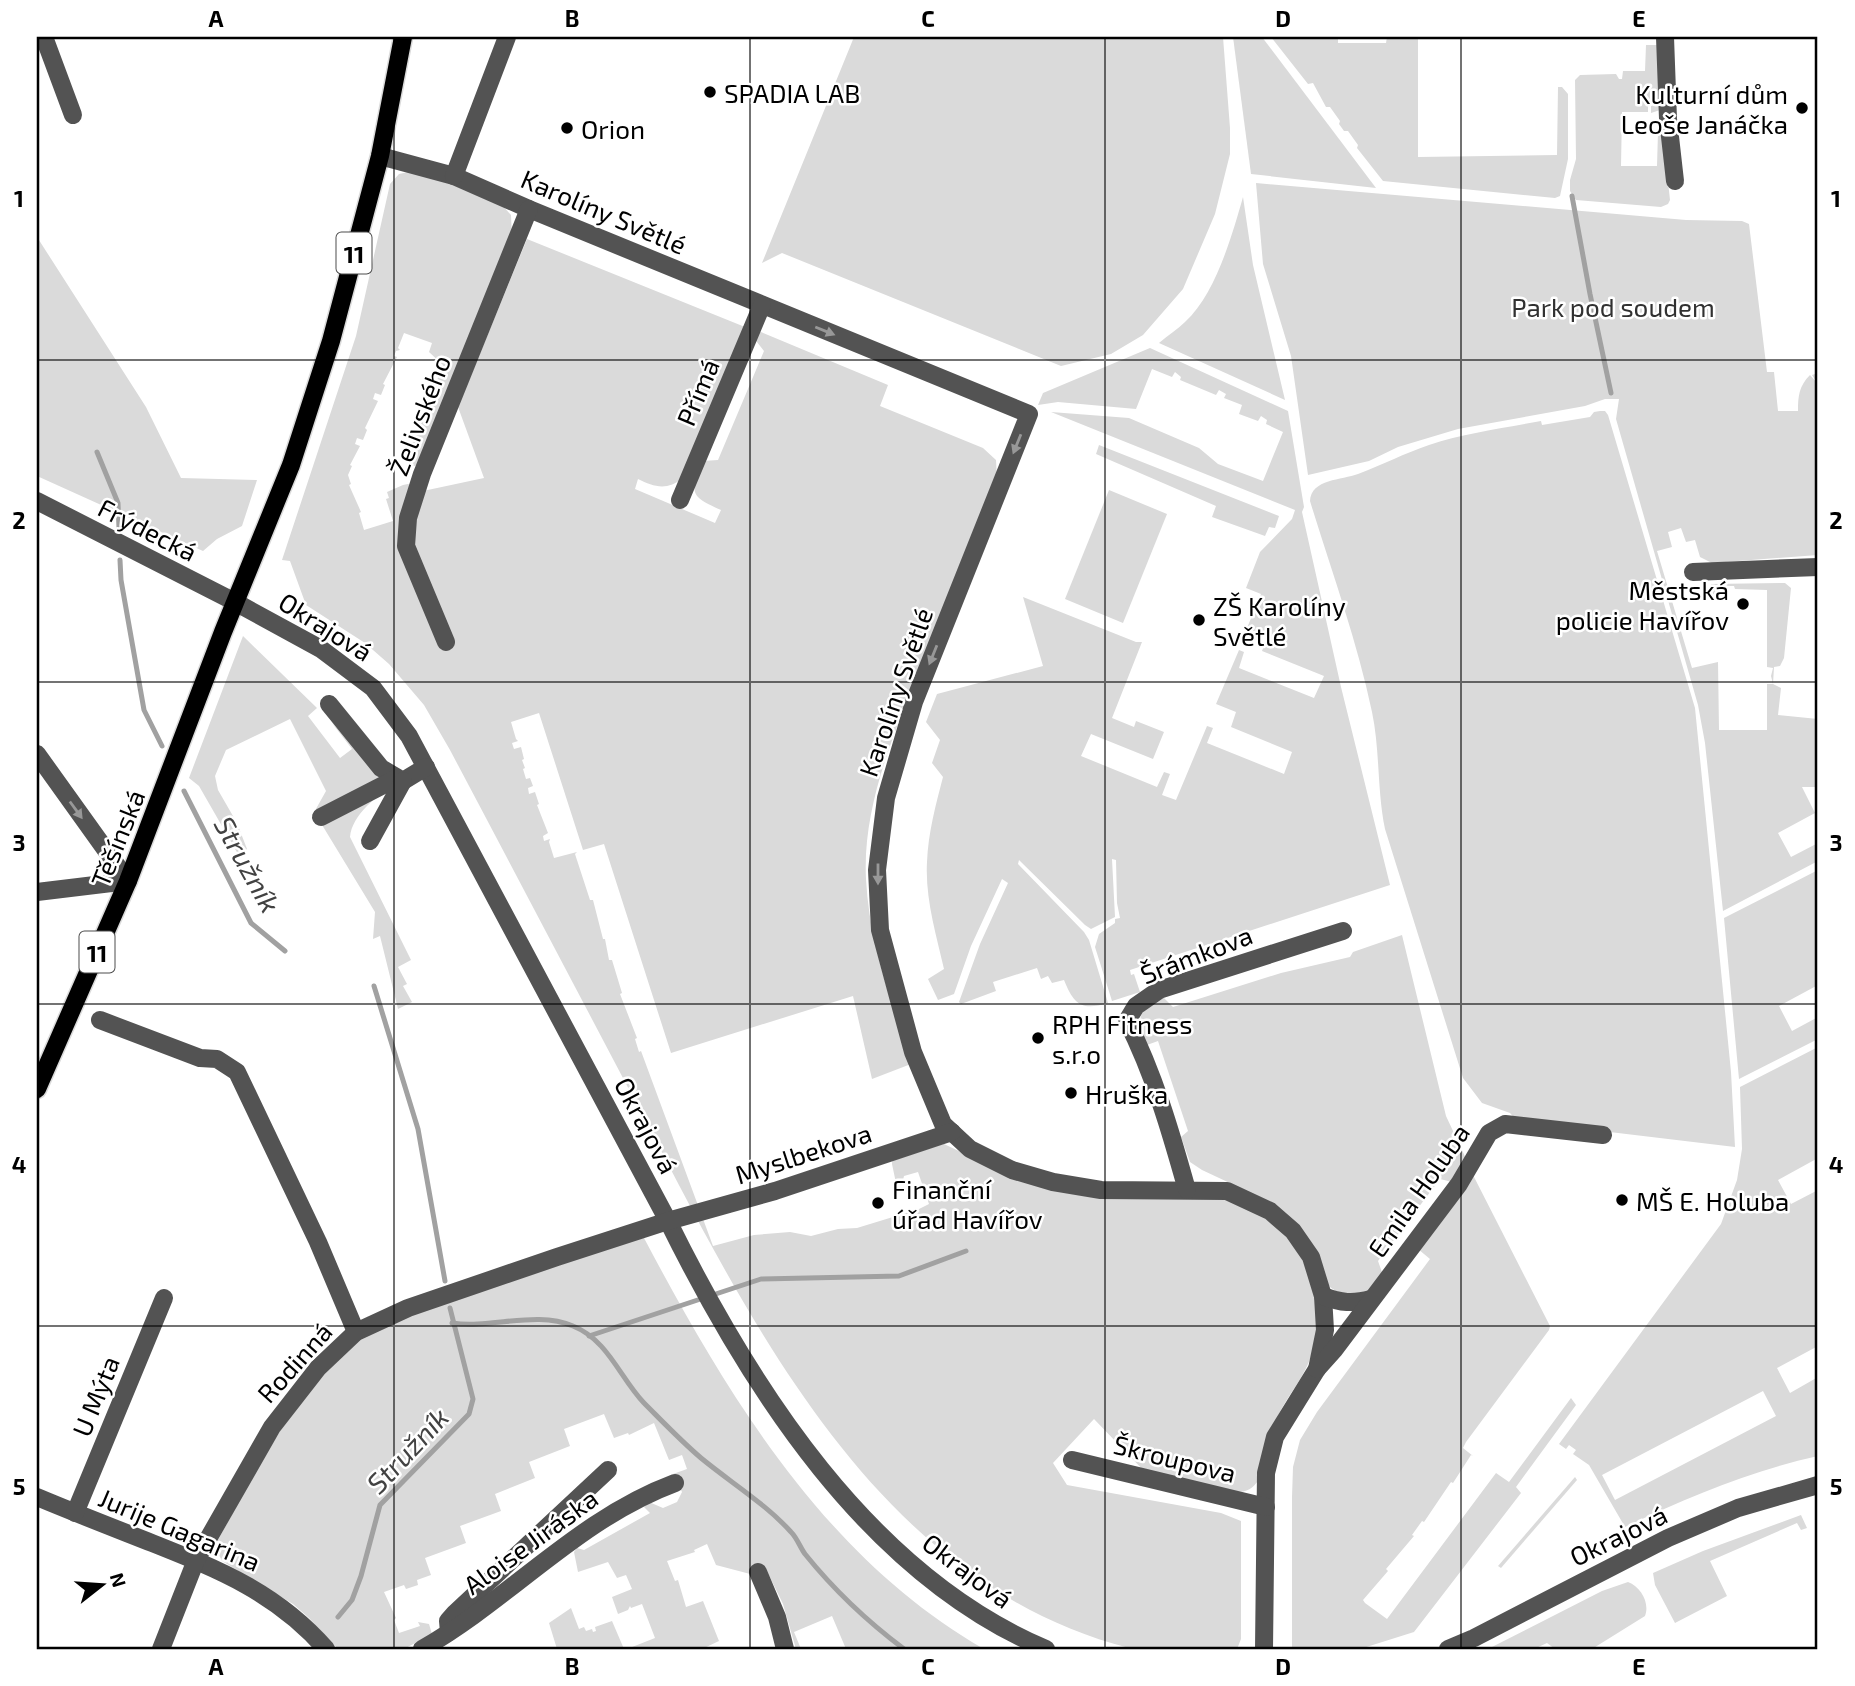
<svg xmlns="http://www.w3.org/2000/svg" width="1855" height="1686" font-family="'Exo 2',sans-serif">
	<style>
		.green { fill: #dadada; fill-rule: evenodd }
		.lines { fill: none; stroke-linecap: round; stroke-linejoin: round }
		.stream { stroke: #a1a1a1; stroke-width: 5 }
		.major-casing { stroke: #dbdbdb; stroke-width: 21 }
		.minor { stroke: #535353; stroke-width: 18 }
		.major { stroke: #000; stroke-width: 18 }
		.oneway { fill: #989898 }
		.grid { fill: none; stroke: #000; stroke-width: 2; stroke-opacity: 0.55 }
		.poi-dot { fill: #000; stroke: #fff; stroke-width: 2.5 }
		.labels { text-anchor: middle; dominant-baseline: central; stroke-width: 5; stroke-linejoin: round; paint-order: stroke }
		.shield { fill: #fff; stroke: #4c4c4c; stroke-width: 2 }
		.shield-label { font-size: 24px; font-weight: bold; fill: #000 }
		.poi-label { font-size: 26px; fill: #000; stroke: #fff; text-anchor: start }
		.street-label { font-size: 26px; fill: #000; stroke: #fff }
		.park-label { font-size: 26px; fill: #313131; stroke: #fff }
		.water-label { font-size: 28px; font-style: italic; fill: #424242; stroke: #fff }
		.neatline { fill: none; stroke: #000; stroke-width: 2.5 }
		.grid-label { font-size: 23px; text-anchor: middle; font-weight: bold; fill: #000 }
	</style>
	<rect width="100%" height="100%" fill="#fff"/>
	<g class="green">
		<path d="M854 37H1223L1230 128V154L1215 214 1183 289 1143 335 1111 354 1061 366 782 253 762 263Z"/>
		<path d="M1233 37H1262L1376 188 1251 174Z"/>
		<path d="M1271 37H1338V43H1386L1387 37H1418V157L1557 155 1558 87H1562L1568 94V159L1560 196 1555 198 1383 181 1357 148 1358 145 1348 131H1344L1339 124 1340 121 1330 107H1326L1313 83 1308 84Z"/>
		<path d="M1646 45H1659L1660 110 1651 113V99H1640V101H1648V112H1622L1621 166H1657L1658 132 1662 127 1670 200 1668 204 1661 207 1576 200 1570 191V180L1576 159 1575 80 1580 75 1616 74 1619 79H1622L1623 71H1645Z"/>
		<path d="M418 170 503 206 511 215 512 237 418 465 414 466 408 463V454L443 365 429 352 432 343 404 333 398 348 400 350 396 351 394 356 397 357 383 384 385 385 381 395 375 393 373 399 378 401 365 428 367 430 363 440 357 438 355 444 360 446 350 465 352 466 348 475 351 484 349 485 361 512 359 513 364 530 393 521 386 499 389 498 387 492 403 485 408 484 423 491 484 478 458 407 527 239 745 327 683 478C667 491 654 487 638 479L635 489 715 523 721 510C689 496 690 493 703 461L718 460 764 351 753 337 756 330 888 385 880 406 983 448 996 460 997 479C974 536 951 593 928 651 899 721 862 801 866 879 869 942 892 1004 911 1064L872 1079 853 996 671 1053 604 844 583 850 539 713 511 722 516 739 518 741 512 743 514 749 521 747 524 759 522 760 525 768 523 769 526 779 530 778 533 786 528 788 529 794 535 792 539 804 537 805 548 833 543 836 544 841 550 839 549 842 554 858 577 852 575 854 590 900H593L603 939H605L609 960H612L622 993 620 994 637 1038 635 1039 639 1052 641 1051 713 1246 754 1235 790 1232 811 1236 838 1229 857 1228 919 1209 929 1204 918 1172 904 1176 903 1180 896 1183 892 1164 893 1154 944 1144 1003 1172 1227 1199C1236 1203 1248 1206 1257 1211 1306 1239 1328 1303 1311 1356 1305 1375 1292 1390 1282 1408 1269 1431 1264 1453 1259 1479 1253 1489 1247 1492 1236 1492L1145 1472 1094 1419 1053 1463 1067 1485 1221 1513 1241 1521V1639L1237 1649C1213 1649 1190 1649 1167 1649 1155 1649 1141 1651 1129 1648 872 1582 747 1314 634 1099 573 983 512 867 450 750L424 705 389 664 365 643 306 605 290 561 282 560 356 336 390 184 399 174Z"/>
		<path d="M1256 183 1686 220 1742 221 1749 224 1767 372H1774L1778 411H1798C1798 396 1799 386 1810 375L1818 384 1812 375 1818 373V555L1712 563 1700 557 1695 540 1686 542 1681 528 1668 532 1672 547 1657 551 1692 668 1718 662 1719 730H1767V684H1773L1771 676 1773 668 1767 667V590L1735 589 1734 586H1724L1723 589H1720V596L1713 594 1711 584 1785 583 1791 588 1784 658 1780 666 1774 667 1773 684 1781 688 1778 715 1818 719V787H1802L1815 813 1778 833 1791 857 1818 843V861L1723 911 1705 743 1698 705 1616 419 1619 399H1605L1585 406 1458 429 1398 447 1369 461 1308 475 1291 356 1263 264Z"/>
		<path d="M1243 197 1253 265 1285 400 1159 343C1168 335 1177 330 1185 322 1215 295 1232 236 1243 197Z"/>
		<path d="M37 237 146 407 181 478 257 480 242 526 217 539 203 551 37 476Z"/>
		<path d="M1150 348 1288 411 1304 507 1302 512 1341 687 1390 885 1130 970 1131 975 1134 974 1140 992 1112 1001 1095 947 1099 934 1115 923V919L1120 918 1117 903 1116 860 1112 859 1115 917 1091 929 1085 925 1019 860 1018 864 1084 932 1089 940 1108 1003C1082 1011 1074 1005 1064 980L1052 983 1048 976 1041 979 1037 968 993 982 996 991 961 1004 959 1002 980 944 1008 883 1002 879 971 946 954 994 938 1000 928 979 944 969C936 934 925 898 927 862 928 833 936 804 943 777L932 763 940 740 926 722 937 694 1043 666 1023 597 1136 642H1142L1112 718 1134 727 1136 721 1164 732 1153 759 1091 734 1081 756 1157 787 1164 772 1170 774 1162 795 1176 800 1207 726 1213 728 1207 743 1284 774 1292 752 1231 727 1236 712 1216 704 1239 650 1244 652 1239 668 1314 698 1324 676 1262 651 1267 637 1247 628 1261 594 1246 588 1260 552 1292 519 1295 510 1051 412 1129 418 1199 448 1218 464 1263 481 1283 432 1266 424 1267 420 1261 416 1258 421 1239 414 1242 405 1224 398 1226 394 1219 390 1216 395 1180 380 1181 377 1175 372 1172 377 1152 369 1136 409 1058 402 1038 405 1043 393Z"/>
		<path d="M1600 411H1605L1608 415 1695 708 1731 1072 1735 1147 1517 1121 1510 1113 1482 1103 1463 1078 1385 829C1377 790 1380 750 1372 712 1357 640 1331 570 1310 501 1311 479 1342 480 1358 474 1382 465 1405 453 1429 445 1465 433 1504 428 1541 421L1542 425 1590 417 1594 412Z"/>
		<path d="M1099 445 1279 516 1275 528 1269 527 1265 536 1212 517 1216 506 1096 454Z"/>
		<path d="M1109 490 1167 514 1123 623 1065 599Z"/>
		<path d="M243 636 317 708 308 716 340 758 352 749 332 723 395 785C377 795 352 815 350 837L411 960 398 967 407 984 403 986 412 1002 398 1009 380 936 373 939 375 912 316 815 312 816 326 791 290 719 226 750 215 776 218 790 237 823 247 849 238 854 199 786 189 778Z"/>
		<path d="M1818 870V985L1779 1006 1792 1031 1818 1017V1039L1739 1079 1724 918Z"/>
		<path d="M1402 935 1446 1116 1468 1163 1456 1183 1440 1179 1378 1261 1384 1278C1370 1295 1349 1302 1330 1287L1264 1199 1202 1170 1190 1162 1181 1137 1188 1131 1158 1041 1147 1045C1135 1017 1138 1014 1161 995L1173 1007 1281 973 1350 957 1353 952Z"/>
		<path d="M1818 1047V1158L1778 1180 1791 1204 1818 1190V1346L1777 1368 1790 1393 1818 1377V1456C1750 1471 1688 1497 1625 1527L1589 1465 1573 1454 1576 1450 1569 1445 1566 1449 1559 1444 1721 1224 1737 1180 1742 1149 1740 1087ZM1763 1391 1776 1416 1615 1500 1602 1475Z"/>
		<path d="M1473 1175 1550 1326 1549 1330 1466 1442 1463 1448 1473 1456 1471 1455 1453 1483 1451 1482 1424 1522 1422 1521 1412 1535 1414 1536 1386 1569 1388 1571 1363 1600 1365 1603 1387 1619 1496 1473 1509 1482 1571 1398 1576 1405 1516 1487 1521 1493 1414 1632 1360 1649H1292V1497L1293 1467 1300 1440 1317 1412 1430 1259 1418 1249Z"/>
		<path d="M644 1238C727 1395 825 1558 984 1649H846L832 1616 794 1632 801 1649H796L783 1604 765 1567 754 1575 716 1565 707 1544 694 1550 695 1552 667 1561 675 1581 678 1580 686 1607 703 1601 719 1641 702 1649H627L655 1638 642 1604 631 1608 630 1606 628 1610 618 1614 612 1597 632 1589 626 1575 617 1578 608 1562 578 1572 574 1552 577 1548 584 1550 650 1513 644 1507 649 1502 663 1508 677 1502 682 1492 673 1474 687 1469 682 1455 669 1460 654 1423 629 1435 628 1433 614 1438 604 1414 564 1429 570 1446 529 1462 535 1478 495 1494 501 1511 460 1526 466 1543 425 1558 431 1575 417 1580 418 1585 406 1589 404 1585 384 1592 396 1618 394 1620 399 1633 420 1626 418 1622 429 1624 432 1634 404 1649H338L309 1618 293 1604 222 1561 218 1553V1540C257 1470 294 1392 358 1341 367 1334 377 1329 386 1324L632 1239Z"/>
		<path d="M1575 1477 1577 1480 1501 1568 1498 1566Z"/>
		<path d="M1801 1515 1807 1528 1801 1530 1797 1523 1710 1561 1727 1596 1675 1623 1655 1585 1653 1573 1703 1551Z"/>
		<path d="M1628 1582C1641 1587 1650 1603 1645 1616L1592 1649H1555L1547 1643 1534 1649H1488L1602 1591Z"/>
		<path d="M571 1608 579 1629 584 1627 586 1631 592 1629 593 1632 596 1631 595 1627 612 1621 624 1649H557L549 1623Z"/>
	</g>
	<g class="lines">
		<g class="stream">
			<path d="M1572 196 1590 294 1611 393"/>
			<path d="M97 452 118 503 119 528"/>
			<path d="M120 560 121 580 144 710 162 746"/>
			<path d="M184 791 251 923 285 951"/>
			<path d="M374 986 418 1129 445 1281"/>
			<path d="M452 1323C492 1329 536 1310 573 1326 608 1340 620 1378 644 1403 662 1421 681 1441 701 1458 730 1482 766 1504 791 1532 797 1538 800 1547 805 1554 834 1590 868 1622 904 1649"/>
			<path d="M589 1336 761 1279 899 1276 966 1251"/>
			<path d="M338 1617 352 1600 361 1576 380 1505 469 1414 473 1399 450 1308"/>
		</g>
		<defs>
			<path id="major" d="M37 1089 128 881 223 632 291 465 331 341 380 156 403 37"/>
		</defs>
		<use href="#major" class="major-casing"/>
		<g class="minor">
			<path d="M44 37 73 115"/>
			<path d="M1665 37 1668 119 1675 181"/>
			<path d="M380 156 454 176 529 209 1029 414 914 702 886 798 877 870 880 930 913 1052 943 1124 970 1149 1012 1170 1053 1182 1101 1190 1227 1191 1270 1211 1293 1231 1311 1257 1323 1296 1325 1330 1317 1369 1275 1437 1266 1473 1264 1649"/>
			<path d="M454 176 507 37"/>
			<path d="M680 500 762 305"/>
			<path d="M37 501 235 602 321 649 373 688 409 736 668 1221C750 1387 868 1574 1046 1649"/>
			<path d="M1693 572 1818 567"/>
			<path d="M446 642 406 546 408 518 422 474 529 209"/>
			<path d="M329 704 381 768 403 781 426 767"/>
			<path d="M37 754 128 881 37 892"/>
			<path d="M321 817 397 778"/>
			<path d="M370 841 403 781"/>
			<path d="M100 1020 200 1058 217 1059 237 1072 318 1242 356 1332"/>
			<path d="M1187 1190C1171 1133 1154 1074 1127 1021L1136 1006 1159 990 1343 931"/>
			<path d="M1323 1296C1341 1303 1353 1304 1371 1299"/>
			<path d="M1317 1369 1334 1350 1459 1184 1489 1133 1505 1124 1603 1135"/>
			<path d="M1072 1460 1266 1507"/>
			<path d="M37 1497C75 1513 114 1528 152 1543 220 1570 277 1593 326 1649"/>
			<path d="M75 1513 164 1298"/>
			<path d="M758 1572 777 1617 785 1649"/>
			<path d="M449 1632 448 1621 455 1613 608 1470"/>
			<path d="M161 1649 196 1560 272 1427 318 1368 356 1332 408 1308 557 1257 668 1221 775 1191 952 1132"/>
			<path d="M422 1649C510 1599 578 1519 675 1483"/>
			<path d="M1448 1649 1474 1638 1668 1538 1738 1508 1818 1485"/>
		</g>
		<use href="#major" class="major"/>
	</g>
	<defs><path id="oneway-solid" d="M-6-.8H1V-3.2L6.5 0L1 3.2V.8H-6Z" transform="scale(1.75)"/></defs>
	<g class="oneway">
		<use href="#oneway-solid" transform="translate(825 331) rotate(22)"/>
		<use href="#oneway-solid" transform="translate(1017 444) rotate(112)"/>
		<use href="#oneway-solid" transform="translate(933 655) rotate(112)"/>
		<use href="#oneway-solid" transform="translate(76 810) rotate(54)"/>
		<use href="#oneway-solid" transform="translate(878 874) rotate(90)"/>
	</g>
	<path class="grid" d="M394 37V1649M750 37V1649M1105 37V1649M1461 37V1649M37 360H1818M37 682H1818M37 1004H1818M37 1326H1818"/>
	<g class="poi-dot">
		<circle cx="710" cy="92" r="7"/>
		<circle cx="1802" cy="108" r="7"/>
		<circle cx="567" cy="128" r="7"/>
		<circle cx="1743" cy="604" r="7"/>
		<circle cx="1199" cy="620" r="7"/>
		<circle cx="1038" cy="1038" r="7"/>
		<circle cx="1071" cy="1093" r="7"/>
		<circle cx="1622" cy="1200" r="7"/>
		<circle cx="878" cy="1203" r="7"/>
	</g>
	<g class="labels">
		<g class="shield">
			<rect x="336.5" y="232.5" width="35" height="41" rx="5"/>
			<rect x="79.5" y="931.5" width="35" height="41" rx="5"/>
		</g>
		<g class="shield-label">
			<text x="354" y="253">11</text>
			<text x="97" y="952">11</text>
		</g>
		<g class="poi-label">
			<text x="724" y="92">SPADIA LAB</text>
			<text x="1788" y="93" text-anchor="end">Kulturní dům<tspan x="1788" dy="30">Leoše Janáčka</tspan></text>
			<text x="581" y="128">Orion</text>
			<text x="1729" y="589" text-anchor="end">Městská<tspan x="1729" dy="30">policie Havířov</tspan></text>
			<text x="1213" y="605">ZŠ Karolíny<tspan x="1213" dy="30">Světlé</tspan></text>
			<text x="1052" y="1023">RPH Fitness<tspan x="1052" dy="30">s.r.o</tspan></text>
			<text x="1085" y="1093">Hruška</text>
			<text x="892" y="1188">Finanční<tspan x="892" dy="30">úřad Havířov</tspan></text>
			<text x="1636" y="1200">MŠ E. Holuba</text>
		</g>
		<g class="street-label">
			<text transform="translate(604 211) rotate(23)">Karolíny Světlé</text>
			<text transform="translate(697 392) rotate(-67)">Přímá</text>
			<text transform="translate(419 415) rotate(-69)">Želivského</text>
			<text transform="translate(148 529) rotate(27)">Frýdecká</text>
			<text transform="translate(326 626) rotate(32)">Okrajová</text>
			<text transform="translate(895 692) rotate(-71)">Karolíny Světlé</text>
			<text transform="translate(117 838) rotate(-68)">Těšínská</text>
			<text transform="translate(1196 954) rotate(-21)">Šrámkova</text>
			<text transform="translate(647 1125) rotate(62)">Okrajová</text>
			<text transform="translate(803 1153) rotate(-18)">Myslbekova</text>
			<text transform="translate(1418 1190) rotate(-55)">Emila Holuba</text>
			<text transform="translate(294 1362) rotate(-48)">Rodinná</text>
			<text transform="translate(95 1396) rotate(-68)">U Mýta</text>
			<text transform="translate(1175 1458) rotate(14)">Škroupova</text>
			<text transform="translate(180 1529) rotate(23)">Jurije Gagarina</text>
			<text transform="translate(1618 1535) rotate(-26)">Okrajová</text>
			<text transform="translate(530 1541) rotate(-36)">Aloise Jiráska</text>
			<text transform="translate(968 1570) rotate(37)">Okrajová</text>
		</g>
		<g class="park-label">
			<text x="1613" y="306">Park pod soudem</text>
		</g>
		<g class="water-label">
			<text transform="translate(248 864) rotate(61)">Stružník</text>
			<text transform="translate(407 1450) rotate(-47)">Stružník</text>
		</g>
	</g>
	<rect width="1855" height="1686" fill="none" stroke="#ffffff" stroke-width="77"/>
	<g transform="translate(102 1585) rotate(73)" stroke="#ffffff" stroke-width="5" paint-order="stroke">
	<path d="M0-5L12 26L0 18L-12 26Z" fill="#000000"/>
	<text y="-10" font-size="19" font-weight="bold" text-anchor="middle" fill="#000000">N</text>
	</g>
	<rect x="38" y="38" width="1778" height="1610" class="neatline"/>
	<g class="grid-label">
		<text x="216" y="27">A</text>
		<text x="572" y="27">B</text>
		<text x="928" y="27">C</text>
		<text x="1283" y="27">D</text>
		<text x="1639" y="27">E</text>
		<text x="19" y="207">1</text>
		<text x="1836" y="207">1</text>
		<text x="19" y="529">2</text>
		<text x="1836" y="529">2</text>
		<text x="19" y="851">3</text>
		<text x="1836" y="851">3</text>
		<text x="19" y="1173">4</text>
		<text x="1836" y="1173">4</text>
		<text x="19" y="1495">5</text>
		<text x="1836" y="1495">5</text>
		<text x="216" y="1675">A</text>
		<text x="572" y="1675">B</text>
		<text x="928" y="1675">C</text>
		<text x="1283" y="1675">D</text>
		<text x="1639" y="1675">E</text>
	</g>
</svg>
